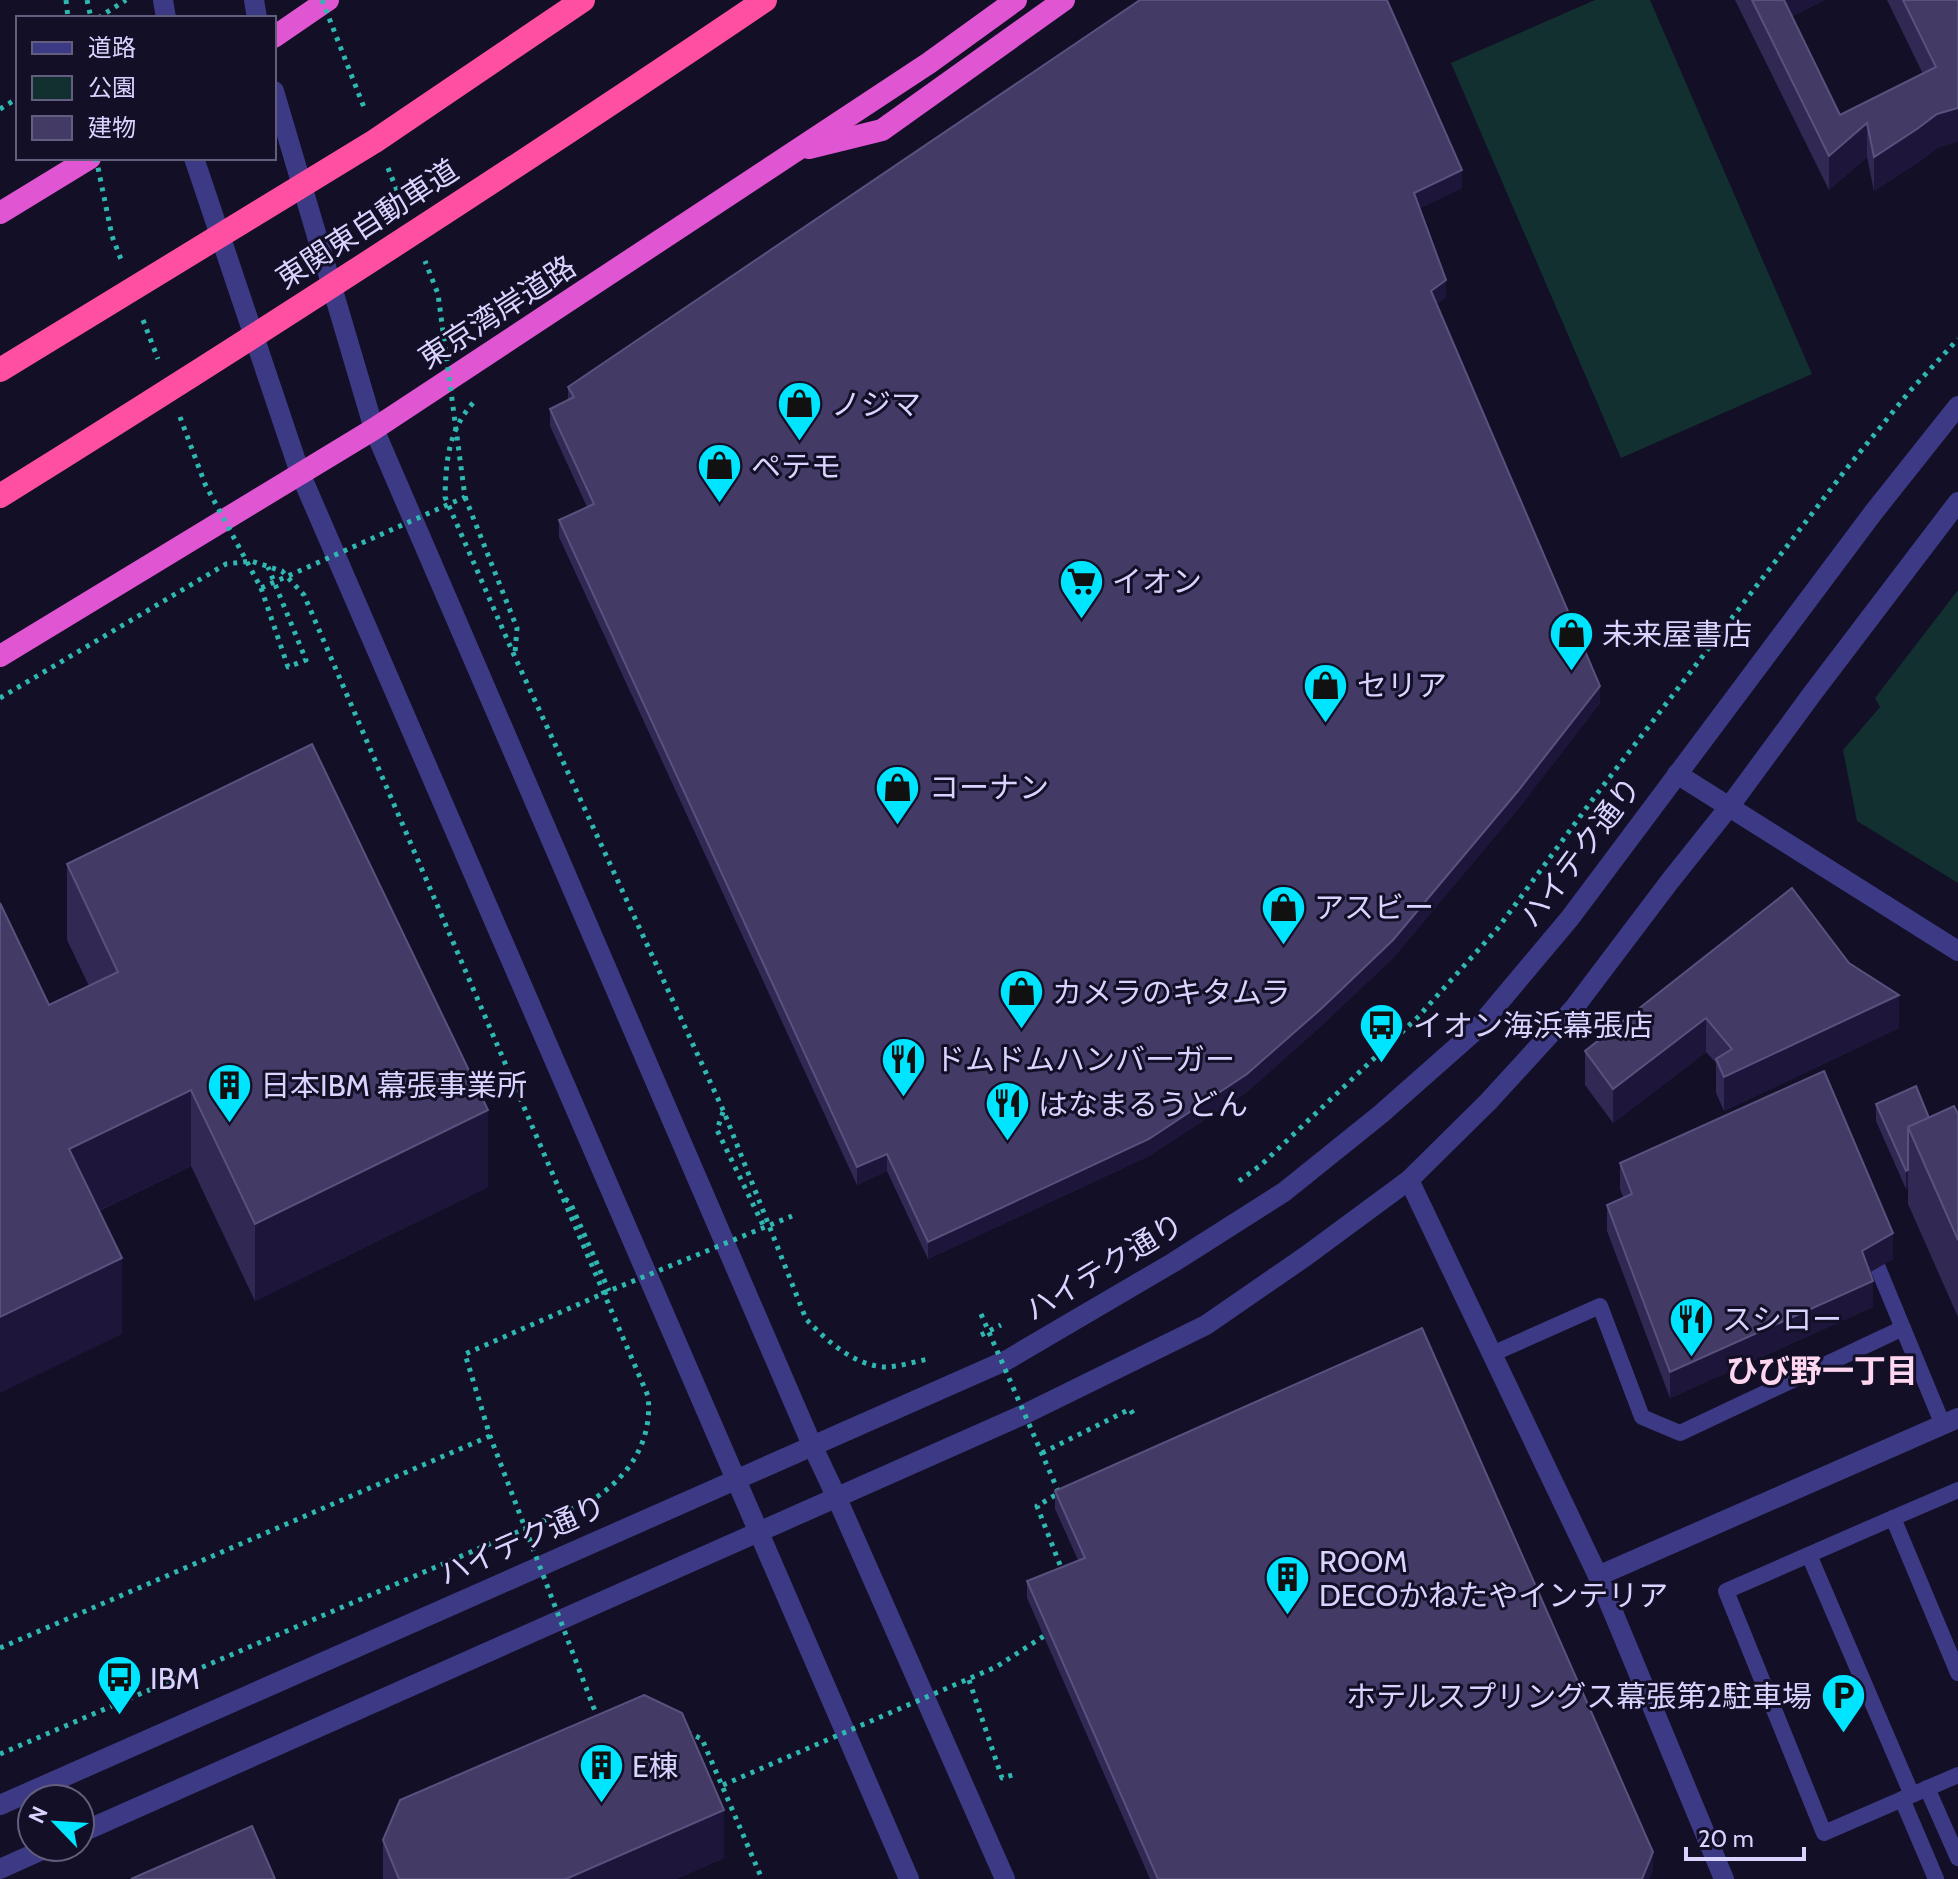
<svg xmlns="http://www.w3.org/2000/svg" width="1958" height="1879" font-family="Cabin,'Noto Sans JP',sans-serif">
	<style>
		.green { fill: #12302f }
		.lines { fill: none; stroke-linecap: round; stroke-linejoin: round }
		.path { stroke: #2fb8b0; stroke-width: 5; stroke-dasharray: 4 6; stroke-linecap: butt }
		.service { stroke: #3d3a85; stroke-width: 16 }
		.tertiary { stroke: #3d3a85; stroke-width: 20 }
		.trunk { stroke: #e055d1; stroke-width: 22 }
		.path-bridge { stroke: #2fb8b0; stroke-width: 5; stroke-dasharray: 4 6; stroke-linecap: butt }
		.motorway-bridge { stroke: #ff4fa3; stroke-width: 24 }
		.wall { fill: #312854 }
		.shaded-wall { fill: #1d163a }
		.building { fill: #433a66; stroke: #5a527e; stroke-width: 2 }
		.labels { text-anchor: middle; dominant-baseline: central; stroke-width: 6; stroke-linejoin: round; paint-order: stroke }
		.street-label { font-size: 30px; fill: #d9d4ff; stroke: #130f26 }
		.poi-label { font-size: 30px; fill: #d9d4ff; stroke: #130f26; text-anchor: start }
		.neighbourhood-label { font-size: 32px; font-weight: bold; fill: #ffd6f0; stroke: #130f26 }
	</style>
	<rect width="100%" height="100%" fill="#130f26"/>
	<g class="green">
		<path d="M1595 0H1650L1812 374 1621 458 1451 63Z"/>
		<path d="M1958 590V883L1857 821 1843 750 1880 707 1875 698Z"/>
	</g>
	<g class="lines">
		<g class="path">
			<path d="M66 0 68 18"/>
			<path d="M87 0 91 18"/>
			<path d="M98 18 126 0"/>
			<path d="M0 109 18 98"/>
			<path d="M473 403C448 431 446 461 445 497L514 655 724 1112 806 1319C827 1341 853 1365 885 1367 899 1367 916 1361 929 1359"/>
			<path d="M465 497 517 628 515 653"/>
			<path d="M261 588 288 667 306 660 268 567"/>
			<path d="M0 698 226 564 251 561 282 571 304 595 353 709 648 1396C653 1441 629 1477 592 1500L0 1754"/>
			<path d="M723 1112 717 1130 764 1227"/>
			<path d="M1239 1181 1261 1165 1418 1017 1498 928 1593 799 1847 468 1909 392 1958 339"/>
			<path d="M565 1199 570 1202 609 1291"/>
			<path d="M981 1335 1001 1325"/>
			<path d="M1042 1453 1130 1409 1136 1419"/>
			<path d="M0 1648 490 1436"/>
			<path d="M969 1680 1002 1778 1016 1774"/>
		</g>
		<g class="service">
			<path d="M1878 1268 1943 1425"/>
			<path d="M1492 1354 1600 1306 1642 1417 1680 1433 1903 1328"/>
			<path d="M1893 1518 1958 1490"/>
			<path d="M1809 1555 1912 1795"/>
			<path d="M1958 1673 1893 1518 1726 1591 1824 1833 1958 1775"/>
			<path d="M1927 1788 1958 1858"/>
			<path d="M1902 1799 1936 1879"/>
		</g>
		<g class="tertiary">
			<path d="M163 0 166 18"/>
			<path d="M254 0 257 18"/>
			<path d="M274 91 374 429 812 1445 836 1496 1005 1879"/>
			<path d="M194 158 300 473 909 1879"/>
			<path d="M1677 774 1958 951"/>
			<path d="M1409 1180 1598 1576 1724 1879"/>
			<path d="M1598 1576 1958 1418"/>
			<path d="M0 1805 1007 1360 1174 1262 1284 1192 1381 1114 1476 1030 1570 918 1873 513 1958 406"/>
			<path d="M80 1833 1027 1413 1206 1325 1306 1256 1409 1180 1488 1102 1574 1008 1670 881 1729 807 1812 694 1958 502"/>
			<path d="M0 1869 49 1847"/>
		</g>
		<g class="trunk">
			<path d="M274 37 328 0"/>
			<path d="M809 148 882 130 1064 0"/>
			<path d="M0 213 90 158"/>
			<path d="M0 656 374 429 929 63 1016 0"/>
		</g>
		<g class="path-bridge">
			<path d="M322 0 365 110"/>
			<path d="M96 158 112 236 122 262"/>
			<path d="M388 168 402 203"/>
			<path d="M143 320 158 359"/>
			<path d="M180 417 205 484 261 588 465 497 438 294 425 261"/>
			<path d="M981 1314 1059 1493 1037 1506 1062 1570"/>
			<path d="M598 1719 490 1436 465 1354 609 1291 792 1216"/>
			<path d="M687 1732 702 1739 762 1879"/>
			<path d="M723 1785 996 1667 1044 1636"/>
		</g>
		<g class="motorway-bridge">
			<path d="M0 370 375 141 583 0"/>
			<path d="M0 496C258 335 514 170 765 0"/>
		</g>
	</g>
	<g class="wall">
		<path d="M1735 0H1824L1792 16 1840 115 1923 74 1887 0H1958L1937 148 1917 163 1874 191 1867 157 1829 190Z"/>
		<path d="M1462 188 1420 208 1446 297 1436 304 1600 703 1518 809 1393 958 1322 1025 1247 1092 1149 1156 928 1259 887 1171 857 1185 559 537V520L587 507 550 426V409L568 400V387Z"/>
		<path d="M67 864 488 1187 255 1301 191 1166 99 1211 122 1334 49 1005 89 986 67 940Z"/>
		<path d="M1792 888 1899 1028 1724 1111 1716 1093V1063L1706 1052 1613 1123 1585 1085V1051Z"/>
		<path d="M1876 1104 1929 1118 1958 1114V1317L1908 1204V1188L1906 1189 1876 1121Z"/>
		<path d="M1620 1163 1893 1259 1870 1272 1873 1307 1670 1398 1607 1231V1205L1623 1197 1620 1189Z"/>
		<path d="M1055 1491 1653 1870 1649 1879H1150L1027 1598V1581L1078 1560 1055 1509Z"/>
		<path d="M383 1840 724 1858 676 1879H383Z"/>
	</g>
	<g class="shaded-wall">
		<path d="M1778 0H1824L1778 23Z"/>
		<path d="M1958 108V142L1937 148 1917 163 1874 191V157L1937 114Z"/>
		<path d="M1867 123V157L1829 190V156Z"/>
		<path d="M1462 170V188L1414 211V193Z"/>
		<path d="M1446 280V297L1431 309V291Z"/>
		<path d="M1600 686V703L1518 809 1393 958 1322 1025 1247 1092 1149 1156 928 1259V1242Z"/>
		<path d="M1899 995V1028L1724 1111V1077Z"/>
		<path d="M1706 1018V1052L1613 1123V1089Z"/>
		<path d="M191 1090V1166L69 1225V1149Z"/>
		<path d="M488 1110V1187L255 1301V1224Z"/>
		<path d="M887 1154V1171L857 1185V1167Z"/>
		<path d="M1908 1170V1188L1906 1189V1171Z"/>
		<path d="M1893 1233V1259L1862 1277V1251Z"/>
		<path d="M122 1258V1334L0 1393V1317Z"/>
		<path d="M1873 1281V1307L1670 1398V1372Z"/>
		<path d="M724 1810V1858L676 1879H566Z"/>
		<path d="M1653 1852V1870L1649 1879H1642Z"/>
	</g>
	<g class="building">
		<path d="M1140 0H1387L1462 170 1414 193 1446 280 1431 291 1600 686 1518 791 1393 940 1322 1008 1247 1074 1149 1139 928 1242 887 1154 857 1167 559 520 594 504 550 409 574 397 568 387Z"/>
		<path d="M1752 0H1784L1840 115 1936 67 1903 0H1958V108L1937 114 1917 129 1874 157 1867 123 1829 156Z"/>
		<path d="M312 744 488 1110 255 1224 191 1090 69 1149 122 1258 0 1317V903L49 1005 118 972 67 864Z"/>
		<path d="M1792 888 1849 963 1899 995 1724 1077 1716 1059 1732 1049 1706 1018 1613 1089 1585 1051Z"/>
		<path d="M1824 1071 1893 1233 1862 1251 1873 1281 1670 1372 1607 1205 1632 1194 1620 1163Z"/>
		<path d="M1916 1086 1929 1118 1908 1127V1170L1906 1171 1876 1104Z"/>
		<path d="M1954 1106 1958 1114V1240L1908 1127Z"/>
		<path d="M1422 1328 1653 1852 1642 1879H1158L1027 1581 1085 1558 1055 1491Z"/>
		<path d="M644 1695 682 1713 724 1810 566 1879H399L383 1840 400 1800Z"/>
		<path d="M252 1826 275 1879H131Z"/>
	</g>
	<defs>
		<symbol id="shop-pin" viewBox="-11 -11 22 30"><path d="M0 17L-7.5 6A9.5 9.5 0 1 1 7.5 6Z" fill="#00e5ff" stroke="#130f26"/><path d="M-5-2.5h2.3a2.7 3.5 0 0 1 5.4 0H5L5.5 6h-11ZM-1.5-2.5h3a1.5 2.3 0 0 0-3 0Z" fill="#111"/></symbol>
		<symbol id="supermarket-pin" viewBox="-11 -11 22 30"><path d="M0 17L-7.5 6A9.5 9.5 0 1 1 7.5 6Z" fill="#00e5ff" stroke="#130f26"/><path d="M-6-5.5h2.5l.6 2H6L4.5 2H-2.5L-4.4-4H-6ZM-1.5 3.2a1.3 1.3 0 1 0 .1 0ZM3 3.2a1.3 1.3 0 1 0 .1 0Z" fill="#111"/></symbol>
		<symbol id="bus-pin" viewBox="-11 -11 22 30"><path d="M0 17L-7.5 6A9.5 9.5 0 1 1 7.5 6Z" fill="#00e5ff" stroke="#130f26"/><path d="M-5-6H5V4H4V6H2V4H-2V6H-4V4H-5ZM-3.5-4V0h7V-4ZM-3.5 1.2v1.5H-2V1.2ZM2 1.2v1.5H3.5V1.2Z" fill="#111"/></symbol>
		<symbol id="restaurant-pin" viewBox="-11 -11 22 30"><path d="M0 17L-7.5 6A9.5 9.5 0 1 1 7.5 6Z" fill="#00e5ff" stroke="#130f26"/><path d="M-5-6h1v4h1v-4h1v4h1v-4h1v5L-1.5 .5V6h-2V.5L-5-1ZM5-6V6H3V1.5H1.5Q1.5-4 5-6Z" fill="#111"/></symbol>
		<symbol id="building-pin" viewBox="-11 -11 22 30"><path d="M0 17L-7.5 6A9.5 9.5 0 1 1 7.5 6Z" fill="#00e5ff" stroke="#130f26"/><path d="M-4-6H4V6H1V3H-1V6H-4ZM-2.5-4.3h1.7v1.8h-1.7ZM.8-4.3h1.7v1.8H.8ZM-2.5-1h1.7V.8h-1.7ZM.8-1h1.7V.8H.8Z" fill="#111"/></symbol>
		<symbol id="parking-pin" viewBox="-11 -11 22 30"><path d="M0 17L-7.5 6A9.5 9.5 0 1 1 7.5 6Z" fill="#00e5ff" stroke="#130f26"/><path d="M-3.5-5.5H1a3.5 3.5 0 0 1 0 7H-1V5.5H-3.5ZM-1-3.4V-.6H.8a1.4 1.4 0 0 0 0-2.8Z" fill="#111"/></symbol>
	</defs>
	<g fill-rule="evenodd">
		<use href="#shop-pin" x="774" y="378" width="51" height="69"/>
		<use href="#shop-pin" x="694" y="440" width="51" height="69"/>
		<use href="#supermarket-pin" x="1056" y="556" width="51" height="69"/>
		<use href="#shop-pin" x="1546" y="608" width="51" height="69"/>
		<use href="#shop-pin" x="1300" y="660" width="51" height="69"/>
		<use href="#shop-pin" x="872" y="762" width="51" height="69"/>
		<use href="#shop-pin" x="1258" y="882" width="51" height="69"/>
		<use href="#shop-pin" x="996" y="966" width="51" height="69"/>
		<use href="#bus-pin" x="1356" y="1000" width="51" height="69"/>
		<use href="#restaurant-pin" x="878" y="1034" width="51" height="69"/>
		<use href="#building-pin" x="204" y="1060" width="51" height="69"/>
		<use href="#restaurant-pin" x="982" y="1078" width="51" height="69"/>
		<use href="#restaurant-pin" x="1666" y="1294" width="51" height="69"/>
		<use href="#building-pin" x="1262" y="1552" width="51" height="69"/>
		<use href="#bus-pin" x="94" y="1652" width="51" height="69"/>
		<use href="#parking-pin" x="1818" y="1670" width="51" height="69"/>
		<use href="#building-pin" x="576" y="1740" width="51" height="69"/>
	</g>
	<g class="labels">
		<g class="street-label">
			<text transform="translate(367 224) rotate(-33)">東関東自動車道</text>
			<text transform="translate(497 312) rotate(-33)">東京湾岸道路</text>
			<text transform="translate(1580 852) rotate(-53)">ハイテク通り</text>
			<text transform="translate(1104 1267) rotate(-31)">ハイテク通り</text>
			<text transform="translate(522 1540) rotate(-24)">ハイテク通り</text>
		</g>
		<g class="poi-label">
			<text x="831" y="404">ノジマ</text>
			<text x="751" y="466">ペテモ</text>
			<text x="1112" y="581">イオン</text>
			<text x="1602" y="634">未来屋書店</text>
			<text x="1357" y="685">セリア</text>
			<text x="929" y="787">コーナン</text>
			<text x="1314" y="907">アスビー</text>
			<text x="1052" y="992">カメラのキタムラ</text>
			<text x="1413" y="1025">イオン海浜幕張店</text>
			<text x="935" y="1059">ドムドムハンバーガー</text>
			<text x="260" y="1085">日本IBM 幕張事業所</text>
			<text x="1038" y="1104">はなまるうどん</text>
			<text x="1722" y="1319">スシロー</text>
			<text x="1319" y="1561">ROOM<tspan x="1319" dy="34">DECOかねたやインテリア</tspan></text>
			<text x="150" y="1678">IBM</text>
			<text x="1812" y="1696" text-anchor="end">ホテルスプリングス幕張第2駐車場</text>
			<text x="632" y="1766">E棟</text>
		</g>
		<g class="neighbourhood-label">
			<text x="1822" y="1370">ひび野一丁目</text>
		</g>
	</g>
	<rect x="16" y="16" width="260" height="144" fill="#130f26" stroke="#625e7d" stroke-width="2"/>
	<rect x="32" y="42" width="40" height="12" fill="#3d3a85" stroke="#625e7d" stroke-width="2"/>
	<text x="88" y="56" font-size="24" fill="#d9d4ff">道路</text>
	<rect x="32" y="76" width="40" height="24" fill="#12302f" stroke="#625e7d" stroke-width="2"/>
	<text x="88" y="96" font-size="24" fill="#d9d4ff">公園</text>
	<rect x="32" y="116" width="40" height="24" fill="#433a66" stroke="#625e7d" stroke-width="2"/>
	<text x="88" y="136" font-size="24" fill="#d9d4ff">建物</text>
	<g transform="translate(56 1823) rotate(295)"><circle r="38" fill="#130f26" stroke="#625e7d" stroke-width="2"/>
	<path d="M0-6L14 30L0 20L-14 30Z" fill="#00e5ff"/>
	<text y="-12" font-size="22" font-weight="bold" text-anchor="middle" fill="#d9d4ff">N</text>
	</g>
	<path d="M1686 1847v12h118v-12" fill="none" stroke="#d9d4ff" stroke-width="4"/>
	<text x="1698" y="1847" font-size="24" fill="#d9d4ff" stroke="#130f26" stroke-width="6" paint-order="stroke">20 m</text>
</svg>
